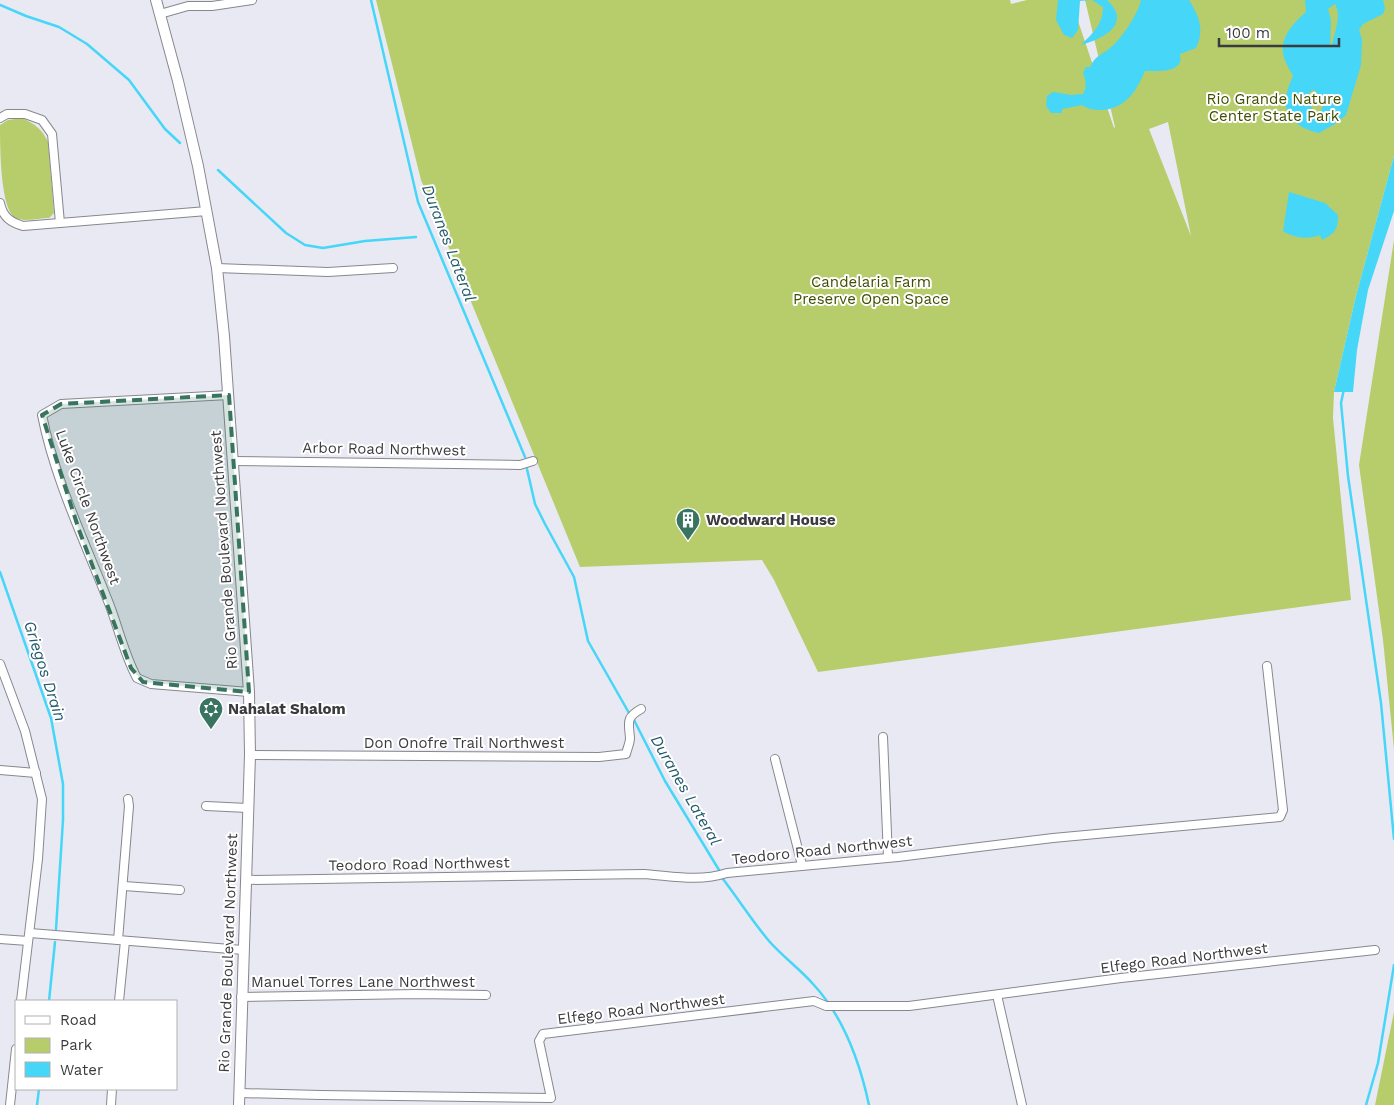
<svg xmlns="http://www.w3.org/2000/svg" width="1394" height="1105" font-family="'Work Sans',sans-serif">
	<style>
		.green { fill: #b7cd6c; fill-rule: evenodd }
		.water { fill: #45d6f8; fill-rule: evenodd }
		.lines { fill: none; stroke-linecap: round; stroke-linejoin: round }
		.stream { stroke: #45d6f8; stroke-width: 2.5 }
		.street-casing { stroke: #878790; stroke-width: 10 }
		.secondary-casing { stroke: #878790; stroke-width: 12 }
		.street { stroke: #fff; stroke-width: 8 }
		.secondary { stroke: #fff; stroke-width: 10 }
		.marked { fill: #38745f; fill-opacity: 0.2; stroke: #38745f; stroke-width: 4; stroke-dasharray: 10 6; stroke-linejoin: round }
		.labels { text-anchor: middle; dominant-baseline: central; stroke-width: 4; stroke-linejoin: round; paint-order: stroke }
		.park-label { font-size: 15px; fill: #424f01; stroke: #fff }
		.street-label { font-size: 15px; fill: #3b3b3f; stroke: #fff }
		.poi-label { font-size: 15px; font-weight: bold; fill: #3b3b3f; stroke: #fff; text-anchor: start }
		.water-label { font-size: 16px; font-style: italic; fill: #225b6a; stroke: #fff }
	</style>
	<rect width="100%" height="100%" fill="#e9e9f3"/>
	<g class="green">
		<path d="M376 0H1010L1011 4 1027 0H1071L1114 128 1115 127 1085 0H1394V156L1356 296 1334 392 1333 418 1351 600 818 672 774 580 762 560 580 567 421 180ZM1168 122 1191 236 1149 129Z"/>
		<path d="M22 118C35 124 42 129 48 142L54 213 49 218C39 218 22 223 14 217 0 206 0 144 0 125L8 120Z"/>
		<path d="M1394 240V749L1383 640 1359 465Z"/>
		<path d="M1394 1012V1105H1375Z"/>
	</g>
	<g class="water">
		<path d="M1058 0H1091L1080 1 1078 30 1072 38 1064 35 1056 20Z"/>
		<path d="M1092 0H1107C1133 24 1103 39 1081 45 1093 33 1103 24 1103 7Z"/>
		<path d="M1141 0H1189C1199 16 1205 30 1196 48L1180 54C1180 56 1181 59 1180 62 1176 73 1154 71 1145 71 1136 92 1125 109 1101 110 1094 110 1087 109 1082 105L1062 109V113H1051L1046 106 1047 96 1053 92 1071 95 1083 94C1087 87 1086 80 1083 73L1086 67H1090C1095 56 1101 55 1109 49 1121 40 1138 14 1141 0Z"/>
		<path d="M1305 0H1383L1385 8 1383 14 1363 24 1359 30 1362 39 1361 65 1346 115 1335 124 1319 133C1286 125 1278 107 1293 76 1290 70 1284 61 1283 53 1281 35 1294 23 1306 12ZM1335 4C1342 16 1334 33 1332 46L1330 47 1331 20 1328 9ZM1313 90C1320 93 1320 101 1323 106L1321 111 1316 114 1308 102 1307 96 1310 92Z"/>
		<path d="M1394 156V211L1368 290 1357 350 1353 392H1334L1356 296Z"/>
		<path d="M1289 192 1325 203 1338 215C1338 230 1335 233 1322 240L1320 235C1308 240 1294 238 1283 231Z"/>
	</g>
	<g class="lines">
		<g class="stream">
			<path d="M371 0 418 202 525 457"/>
			<path d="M0 5 26 16 59 27 87 44 129 80 165 129 180 143"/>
			<path d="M218 170 286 233 305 245 323 248 365 241 416 237"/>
			<path d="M1344 389 1341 403 1348 476 1381 703 1394 839"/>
			<path d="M527 469 535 504 545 524 574 577 588 641 629 713"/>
			<path d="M0 572 51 718 63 784V820L56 929"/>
			<path d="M634 720 665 781 719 870"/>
			<path d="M723 879C739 900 753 922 769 941 782 956 800 969 813 984 843 1016 860 1063 869 1105"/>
			<path d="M49 1001 55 942"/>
			<path d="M37 1105 39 1089"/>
			<path d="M1366 1105 1378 1063 1394 965"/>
		</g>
		<defs>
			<g id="street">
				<path d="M160 14 188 6H212L252 0"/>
				<path d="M0 118 7 114H25L42 120 52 134 60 223"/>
				<path d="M0 203C3 217 10 222 23 226L207 211"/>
				<path d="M217 268 328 272 393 268"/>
				<path d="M229 395 61 404 42 415C55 481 86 544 110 606 119 630 125 656 137 678L151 684 249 692"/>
				<path d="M234 461 520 465 533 461"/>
				<path d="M0 664 25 731 42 799 38 859 21 1001"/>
				<path d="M883 737 888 857"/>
				<path d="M250 755 599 757 626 754C627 749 630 743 630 738 629 723 625 718 641 709"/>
				<path d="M775 759 802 865"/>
				<path d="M0 770 36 773"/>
				<path d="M206 806 248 808"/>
				<path d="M246 880 644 874C673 876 698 882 727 873L898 857 1053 838 1280 817 1283 810 1267 666"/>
				<path d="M124 886 180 890"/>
				<path d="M30 933 243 950"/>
				<path d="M0 939 28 941"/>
				<path d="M118 940 129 806 128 799"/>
				<path d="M997 995 1022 1105"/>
				<path d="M241 997 416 994 486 995"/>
				<path d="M119 1001 125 941"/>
				<path d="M240 1093 320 1095 551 1098 539 1041 543 1034 814 1001 826 1006H909L1121 978 1375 950"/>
				<path d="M10 1105 16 1049"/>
				<path d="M111 1105 112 1089"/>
			</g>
			<path id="secondary" d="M156 0 178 81 198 166 217 268 224 336 249 692 250 755 239 1105"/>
		</defs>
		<use href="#street" class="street-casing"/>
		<use href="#secondary" class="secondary-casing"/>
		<use href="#street" class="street"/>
		<use href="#secondary" class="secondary"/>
	</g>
	<path class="marked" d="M229 395 249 692 143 682 131 668 79 530 42 415 61 404Z"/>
	<defs>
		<symbol id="building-pin" viewBox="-11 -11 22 30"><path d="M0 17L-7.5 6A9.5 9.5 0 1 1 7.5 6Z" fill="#38745f" stroke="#fff"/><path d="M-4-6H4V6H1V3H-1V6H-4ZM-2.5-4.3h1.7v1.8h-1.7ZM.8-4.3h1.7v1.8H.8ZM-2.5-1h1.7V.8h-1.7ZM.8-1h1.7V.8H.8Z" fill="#fff"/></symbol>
		<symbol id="synagogue-pin" viewBox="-11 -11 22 30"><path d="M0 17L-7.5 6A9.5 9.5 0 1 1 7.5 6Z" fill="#38745f" stroke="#fff"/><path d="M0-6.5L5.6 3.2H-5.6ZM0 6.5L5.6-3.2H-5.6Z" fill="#fff"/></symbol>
	</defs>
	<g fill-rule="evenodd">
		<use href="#building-pin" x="674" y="506" width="28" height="38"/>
		<use href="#synagogue-pin" x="197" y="695" width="28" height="38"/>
	</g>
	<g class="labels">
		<g class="park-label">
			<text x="1274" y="99">Rio Grande Nature<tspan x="1274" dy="17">Center State Park</tspan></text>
			<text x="871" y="282">Candelaria Farm<tspan x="871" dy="17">Preserve Open Space</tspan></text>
		</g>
		<g class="street-label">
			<text transform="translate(384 449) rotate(1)">Arbor Road Northwest</text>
			<text transform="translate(88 507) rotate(70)">Luke Circle Northwest</text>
			<text transform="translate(224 550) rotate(-94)">Rio Grande Boulevard Northwest</text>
			<text x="464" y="743">Don Onofre Trail Northwest</text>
			<text transform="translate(822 850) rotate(-6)">Teodoro Road Northwest</text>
			<text transform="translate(419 864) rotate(-1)">Teodoro Road Northwest</text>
			<text transform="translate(228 953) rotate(-88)">Rio Grande Boulevard Northwest</text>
			<text transform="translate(1184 958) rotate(-7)">Elfego Road Northwest</text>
			<text x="363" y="982">Manuel Torres Lane Northwest</text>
			<text transform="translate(641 1009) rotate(-7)">Elfego Road Northwest</text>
		</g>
		<g class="poi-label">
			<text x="706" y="520">Woodward House</text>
			<text x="228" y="709">Nahalat Shalom</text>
		</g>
		<g class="water-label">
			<text transform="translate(449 243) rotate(69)">Duranes Lateral</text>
			<text transform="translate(45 671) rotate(72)">Griegos Drain</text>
			<text transform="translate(686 790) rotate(60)">Duranes Lateral</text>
		</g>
	</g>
	<rect x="15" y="1000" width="162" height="90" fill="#ffffff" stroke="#b1b1b2"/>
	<rect x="25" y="1016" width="25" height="8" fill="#ffffff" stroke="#b1b1b2"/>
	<text x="60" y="1025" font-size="15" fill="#3b3b3f">Road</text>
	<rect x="25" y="1038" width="25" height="15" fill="#b7cd6c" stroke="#b1b1b2"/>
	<text x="60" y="1050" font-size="15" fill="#3b3b3f">Park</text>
	<rect x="25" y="1062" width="25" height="15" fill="#45d6f8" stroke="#b1b1b2"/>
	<text x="60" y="1075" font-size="15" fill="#3b3b3f">Water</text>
	<path d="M1219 38v8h120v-8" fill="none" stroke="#3b3b3f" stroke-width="2.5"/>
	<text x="1226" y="38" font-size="15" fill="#3b3b3f" stroke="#ffffff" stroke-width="4" paint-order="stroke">100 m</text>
</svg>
